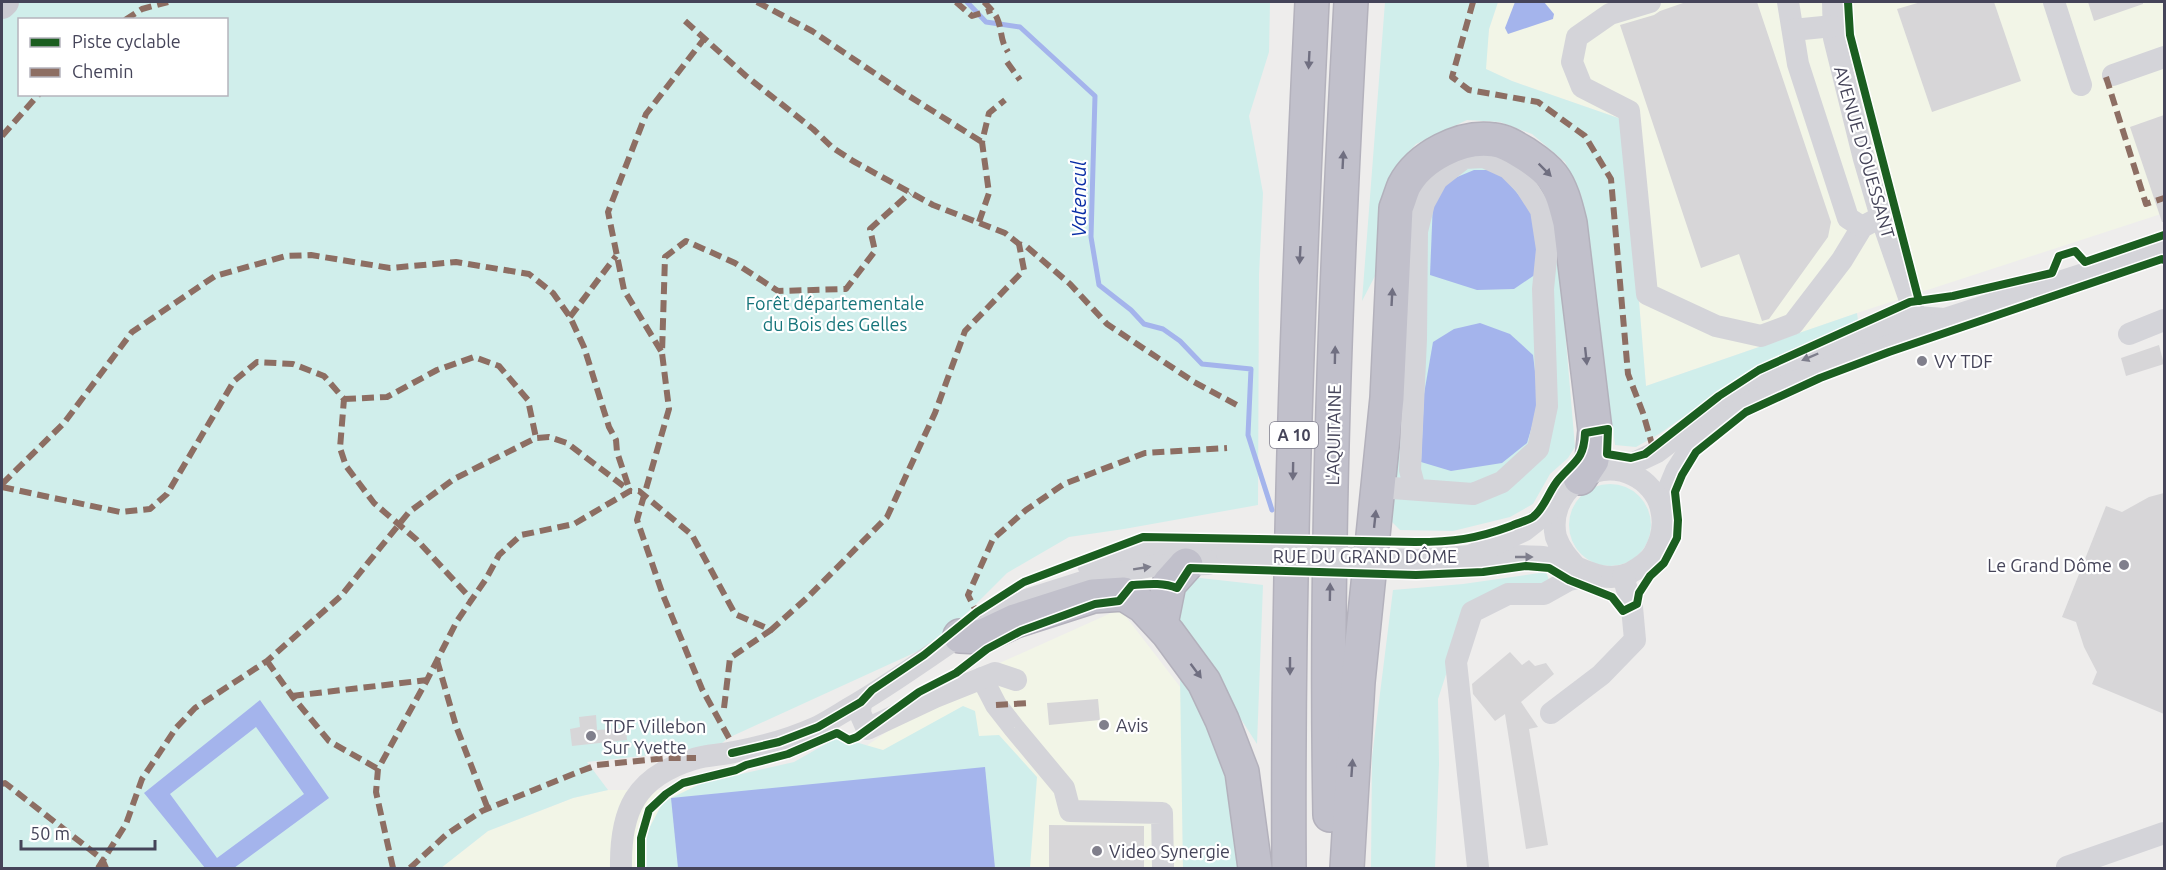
<svg xmlns="http://www.w3.org/2000/svg" width="2166" height="870" font-family="Ubuntu,sans-serif">
	<style>
		.commercial { fill: #f2f5e7 }
		.green { fill: #d0eeeb; fill-rule: evenodd }
		.water { fill: #a4b4ec; fill-rule: evenodd }
		.lines { fill: none; stroke-linecap: round; stroke-linejoin: round }
		.stream { stroke: #a4b4ec; stroke-width: 5 }
		.building { fill: #d7d6d8 }
		.highway-casing { stroke: #b3b1bc; stroke-width: 36 }
		.minor { stroke: #d4d4d9; stroke-width: 22 }
		.major { stroke: #cbcbd2; stroke-width: 28 }
		.highway { stroke: #c1c0cb; stroke-width: 33 }
		.minor-bridge { stroke: #d4d4d9; stroke-width: 22 }
		.quiet { stroke: #8d6e63; stroke-width: 6; stroke-dasharray: 12 6; stroke-linecap: butt }
		.cycleway-casing { stroke: #fff; stroke-width: 11 }
		.cycleway { stroke: #1b5e20; stroke-width: 8 }
		.oneway { fill: #706f81 }
		.oneway2 { fill: #7e7e8c }
		.poi-dot { fill: #807f8c; stroke: #fff; stroke-width: 2 }
		.labels { text-anchor: middle; dominant-baseline: central; stroke-width: 4.5; stroke-linejoin: round; paint-order: stroke }
		.shield { fill: #fff; stroke: #7d7c8b; stroke-width: 1.5 }
		.shield-label { font-size: 16px; font-weight: bold; fill: #454459 }
		.street-label { font-size: 18px; fill: #454459; stroke: #fff }
		.park-label { font-size: 18px; fill: #15747a; stroke: #fff }
		.poi-label { font-size: 18px; fill: #454459; stroke: #fff; text-anchor: start }
		.water-label { font-size: 20px; font-style: italic; fill: #0a2ea6; stroke: #fff }
	</style>
	<rect width="100%" height="100%" fill="#eeedec"/>
	<g class="commercial">
		<path d="M1498 2H2164V213L1863 311 1646 386 1624 120 1512 81 1485 69 1489 29Z"/>
		<path d="M1120 609 1181 688 1183 868H441L488 831 573 798 608 790H676L856 753 962 680Z"/>
	</g>
	<g class="green">
		<path d="M2 2H1270L1269 52 1249 116 1263 193 1259 275 1258 505 1124 529 1069 537 1007 573 938 642 728 738 722 743 669 753 587 762 608 790 573 798 488 831 441 868H2ZM20 20H226V94H20Z"/>
		<path d="M1385 2H1498L1489 29 1486 69 1512 81 1624 120 1646 386 1857 313 1858 320 1756 366 1659 434 1636 447 1615 445 1581 195 1565 162 1532 134 1500 122 1467 120 1416 144 1399 162 1386 201 1375 276 1362 301Z"/>
		<path d="M1526 162 1559 219 1561 283 1575 447 1568 458 1550 474 1533 504 1510 517 1453 531 1400 530 1392 522 1407 252 1436 168Z"/>
		<circle cx="1610" cy="525" r="41"/>
		<path d="M1546 572 1551 585 1467 610 1438 699 1439 764 1435 868H1371L1372 757 1393 590 1463 584Z"/>
		<path d="M1191 577 1263 585 1257 744 1178 622 1179 601Z"/>
		<path d="M1180 677 1194 689 1226 757 1245 868H1183Z"/>
		<path d="M963 706 975 711 979 736 999 735 1037 777 1030 868H644L645 836 663 802 702 783 794 762 838 737 883 750Z"/>
	</g>
	<g class="water">
		<path d="M1515 2H1544L1554 14 1553 19 1508 34 1505 28Z"/>
		<path d="M1474 170H1498L1537 217 1539 272 1514 289 1477 290 1430 275 1433 202 1450 180Z"/>
		<path d="M1480 323 1510 334 1533 355 1539 403 1527 443 1502 463 1451 471 1421 462 1424 394 1433 342 1454 329Z"/>
		<path d="M260 700 329 798 234 868H205L144 793ZM256 727 304 794 217 858 170 794Z"/>
		<path d="M985 767 995 868H678L671 798Z"/>
	</g>
	<g class="lines">
		<path class="stream" d="M967 2 986 22 1020 27 1095 96 1091 237 1099 285 1131 310 1144 324 1163 329 1180 341 1202 364 1251 369 1248 435 1272 510"/>
	</g>
	<g class="building">
		<path d="M1686 2H1757L1831 222 1828 237 1769 319 1762 321 1739 254 1701 268 1620 25 1654 15 1660 11Z"/>
		<path d="M1921 2H1994L2021 81 1932 112 1897 9Z"/>
		<path d="M2088 2H2143V4L2094 21Z"/>
		<path d="M2164 115V222H2162L2130 127Z"/>
		<path d="M2159 345 2164 364 2126 376 2121 358Z"/>
		<path d="M2164 493V714L2092 684 2097 672 2084 647 2076 622 2062 617 2106 506 2122 512 2149 497Z"/>
		<path d="M1510 652 1522 665 1529 660 1535 666 1546 663 1554 674 1521 702 1538 727 1529 729 1548 845 1526 849 1505 714 1495 721 1473 694 1472 684Z"/>
		<path d="M1098 699 1100 720 1049 725 1047 703Z"/>
		<path d="M596 715 597 730 626 728 627 740 572 746 570 729 580 727 579 717Z"/>
		<path d="M1049 825 1144 826V868H1049Z"/>
	</g>
	<g class="lines">
		<defs>
			<g id="highway">
				<path d="M1161 624 1169 584 1186 565"/>
				<path d="M960 636 981 637 1015 621 1093 596 1124 594 1143 606 1168 633 1204 682 1222 720 1242 772 1255 868"/>
				<path d="M1330 815C1325 544 1336 272 1351 2"/>
				<path d="M1289 868C1287 579 1298 290 1312 2"/>
				<path d="M1347 868 1358 682 1387 398 1396 208C1399 201 1401 193 1404 186 1419 157 1461 135 1494 140 1506 141 1517 149 1527 155 1536 161 1546 168 1552 176 1562 189 1566 207 1570 223L1595 430 1592 460 1580 478"/>
			</g>
		</defs>
		<use href="#highway" class="highway-casing"/>
		<g class="minor">
			<path d="M1650 2 1610 14 1577 37 1572 62 1582 87 1629 111 1647 294 1716 326 1761 336 1793 324 1842 260 1862 227 1881 217"/>
			<path d="M1788 2 1798 64 1848 218 1862 227"/>
			<path d="M1833 2 1834 38 1864 159 1881 217 1920 329"/>
			<path d="M2054 2 2081 85"/>
			<path d="M1793 30 1833 26"/>
			<path d="M2113 75 2164 57"/>
			<path d="M2129 334 2164 320"/>
			<path d="M1619 470 1657 452 1722 403 1760 378 1841 343 1916 317 1945 319"/>
			<path d="M1379 487 1473 494 1502 482 1538 449 1547 406 1543 289 1547 249 1541 210 1525 185 1508 168 1484 157 1464 158 1437 179 1424 203 1417 231 1416 339 1410 470 1415 489"/>
			<path d="M1661 507 1676 471 1692 446 1747 404 1793 382 1922 333 1945 319 2164 248"/>
			<path d="M1470 556C1494 557 1519 555 1543 557 1574 560 1598 587 1630 573 1639 568 1649 562 1654 553 1662 539 1665 525 1661 509 1658 494 1646 481 1633 475 1592 455 1546 494 1556 537 1560 549 1568 558 1576 567"/>
			<path d="M1418 560 1470 556 1525 530 1559 503"/>
			<path d="M1088 565C1131 549 1183 540 1227 554"/>
			<path d="M982 678 996 705 1014 728 1064 788 1070 811 1162 813 1163 868"/>
			<path d="M861 702 860 713 867 729 935 697 995 673 1016 680"/>
			<path d="M1551 713 1601 675 1635 640 1632 607 1623 576"/>
			<path d="M1478 867 1456 662 1472 612 1508 594H1544L1569 580 1591 575"/>
			<path d="M2067 867 2164 833"/>
			<path d="M621 868C620 811 635 777 694 759 706 755 721 755 734 752 762 747 790 739 817 727 827 722 838 715 848 709 890 685 929 656 970 629L986 625 1026 600 1108 574 1152 566 1209 564 1227 554"/>
		</g>
		<path class="major" d="M2 5 5 2"/>
		<use href="#highway" class="highway"/>
		<path class="minor-bridge" d="M1227 554 1418 560"/>
		<g class="quiet">
			<path d="M757 2 812 31 901 91 982 142"/>
			<path d="M956 2 972 16 992 10"/>
			<path d="M984 2C989 7 994 12 997 18 1003 32 999 38 1008 52"/>
			<path d="M1473 2 1452 77 1469 90 1538 102 1585 136 1611 179 1628 374 1643 413 1653 448"/>
			<path d="M125 20 142 9 168 2"/>
			<path d="M685 21 746 76 813 129 833 148 853 161 933 205 1005 233 1019 244 1027 247 1070 284 1107 324 1194 382 1237 405"/>
			<path d="M1007 62 1020 80"/>
			<path d="M2106 77 2146 204 2164 198"/>
			<path d="M2 136 39 94"/>
			<path d="M979 222 989 193 982 142 989 113 1005 100"/>
			<path d="M570 317 616 256"/>
			<path d="M661 351 624 290 608 212 646 114 704 39"/>
			<path d="M344 399 387 397 437 370 474 357 499 366 528 400 536 438"/>
			<path d="M2 484 64 423 132 332 215 276 286 256 311 255 390 268 456 262 529 274 553 293 570 317 584 347 609 427 616 440 617 452 630 491"/>
			<path d="M2 487 120 512 150 509 167 494 234 381 257 362 293 364 324 376 344 399 340 448 346 466 374 503 417 540 472 600"/>
			<path d="M979 617 968 595 993 539 1026 510 1064 484 1145 453 1227 448"/>
			<path d="M437 660 456 726 488 809"/>
			<path d="M267 661 292 696 329 741 378 769"/>
			<path d="M292 696 427 680"/>
			<path d="M996 705 1029 703"/>
			<path d="M724 708 730 658 771 630"/>
			<path d="M729 738 702 689 663 595 637 520 669 409 662 353 665 257 686 241 735 263 778 291 846 289 875 251 870 229 910 193"/>
			<path d="M2 784 5 783 102 859 106 868"/>
			<path d="M98 868 126 824 142 779 176 728 195 708 267 661 341 596 409 512 454 479 536 438 549 437 567 443 630 491"/>
			<path d="M393 868 376 792 378 769 427 680 457 621 486 579 499 555 521 535 574 524 630 491H639L692 535 735 614 771 630 808 597 887 517 935 413 965 331 1024 270 1019 244"/>
			<path d="M410 868 447 834 482 811 578 772 597 765 667 758H696"/>
		</g>
		<defs>
			<g id="cycleway">
				<path d="M1848 2 1850 35 1919 301"/>
				<path d="M732 753 779 742 818 727 861 702 872 690 924 655 977 612 1024 582 1143 537 1415 542C1453 542 1476 539 1511 526 1517 523 1527 521 1533 517 1545 508 1549 490 1559 479 1575 461 1584 459 1585 433L1608 429 1607 454 1631 458 1645 454 1719 396 1759 370 1910 302 1953 296 2052 273 2059 256 2075 251 2085 262 2164 235"/>
				<path d="M641 868V838L649 810 666 794 683 783 736 770 746 765 788 754 837 733 849 740 857 737 919 692 956 673 987 649 1021 631 1095 604 1119 601 1132 585C1147 584 1163 582 1177 588L1190 568 1416 575 1483 572 1526 566 1549 568 1569 580 1612 597 1623 611 1637 604 1639 593 1650 576 1664 563 1677 538 1678 520 1675 492 1682 475 1696 452 1746 412 1820 378 1889 352 2162 259 2164 260"/>
			</g>
		</defs>
		<use href="#cycleway" class="cycleway-casing"/>
		<use href="#cycleway" class="cycleway"/>
	</g>
	<defs><path id="oneway-solid" d="M-6-.8H1V-3.2L6.5 0L1 3.2V.8H-6Z" transform="scale(1.5)"/></defs>
	<g class="oneway">
		<use href="#oneway-solid" transform="translate(1309 60) rotate(93)"/>
		<use href="#oneway-solid" transform="translate(1343 160) rotate(-87)"/>
		<use href="#oneway-solid" transform="translate(1545 170) rotate(45)"/>
		<use href="#oneway-solid" transform="translate(1300 255) rotate(93)"/>
		<use href="#oneway-solid" transform="translate(1392 297) rotate(-87)"/>
		<use href="#oneway-solid" transform="translate(1335 355) rotate(-89)"/>
		<use href="#oneway-solid" transform="translate(1586 356) rotate(84)"/>
		<use href="#oneway-solid" transform="translate(1293 471) rotate(91)"/>
		<use href="#oneway-solid" transform="translate(1375 519) rotate(-84)"/>
		<use href="#oneway-solid" transform="translate(1330 592) rotate(-89)"/>
		<use href="#oneway-solid" transform="translate(1290 666) rotate(90)"/>
		<use href="#oneway-solid" transform="translate(1196 671) rotate(53)"/>
		<use href="#oneway-solid" transform="translate(1352 768) rotate(-86)"/>
	</g>
	<g class="oneway2">
		<use href="#oneway-solid" transform="translate(1810 357) rotate(157)"/>
		<use href="#oneway-solid" transform="translate(1524 557)"/>
		<use href="#oneway-solid" transform="translate(1142 568) rotate(-9)"/>
	</g>
	<g class="poi-dot">
		<circle cx="1922" cy="361" r="6"/>
		<circle cx="2124" cy="565" r="6"/>
		<circle cx="1104" cy="725" r="6"/>
		<circle cx="591" cy="736" r="6"/>
		<circle cx="1097" cy="851" r="6"/>
	</g>
	<g class="labels">
		<rect class="shield" x="1270" y="422" width="48" height="26" rx="4.5"/>
		<g class="shield-label">
			<text x="1294" y="435">A 10</text>
		</g>
		<g class="street-label">
			<text transform="translate(1865 152) rotate(74)">AVENUE D'OUESSANT</text>
			<text transform="translate(1333 435) rotate(-89)">L'AQUITAINE</text>
			<text x="1365" y="556">RUE DU GRAND DÔME</text>
		</g>
		<g class="park-label">
			<text x="835" y="303">Forêt départementale<tspan x="835" dy="21">du Bois des Gelles</tspan></text>
		</g>
		<g class="poi-label">
			<text x="1934" y="361">VY TDF</text>
			<text x="2112" y="565" text-anchor="end">Le Grand Dôme</text>
			<text x="1116" y="725">Avis</text>
			<text x="603" y="726">TDF Villebon<tspan x="603" dy="21">Sur Yvette</tspan></text>
			<text x="1109" y="851">Video Synergie</text>
		</g>
		<g class="water-label">
			<text transform="translate(1078 199) rotate(-90)">Vatencul</text>
		</g>
	</g>
	<rect width="2166" height="870" fill="none" stroke="#454459" stroke-width="6"/>
	<rect x="18" y="18" width="210" height="78" fill="#ffffff" stroke="#b5b4bd" stroke-width="1.5"/>
	<rect x="30" y="38" width="30" height="9" fill="#1b5e20" stroke="#b5b4bd" stroke-width="1.5"/>
	<text x="72" y="48" font-size="18" fill="#454459">Piste cyclable</text>
	<rect x="30" y="68" width="30" height="9" fill="#8d6e63" stroke="#b5b4bd" stroke-width="1.5"/>
	<text x="72" y="78" font-size="18" fill="#454459">Chemin</text>
	<path d="M21 840v9h134v-9" fill="none" stroke="#454459" stroke-width="3"/>
	<text x="30" y="840" font-size="18" fill="#454459" stroke="#ffffff" stroke-width="4.5" paint-order="stroke">50 m</text>
</svg>
